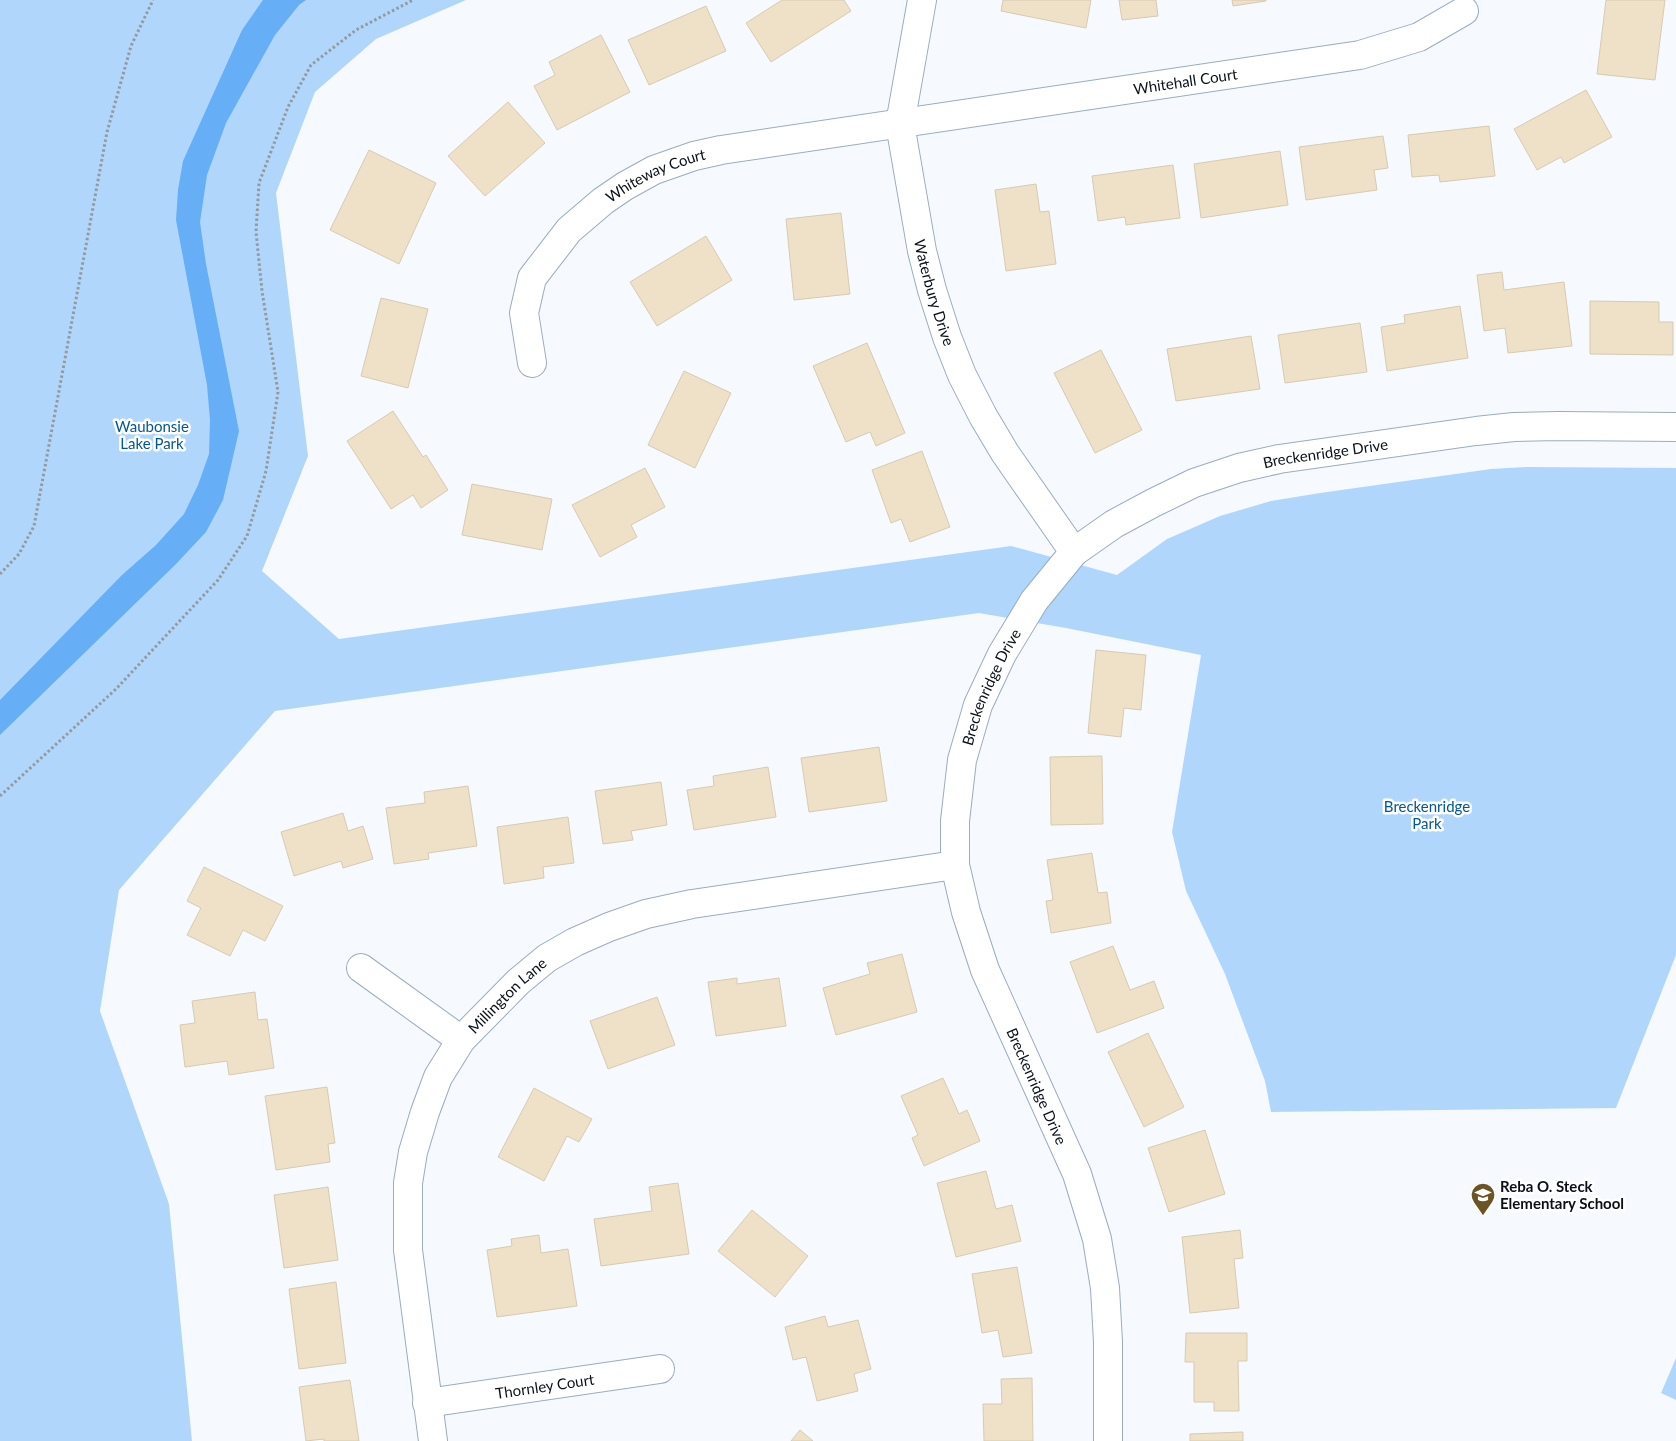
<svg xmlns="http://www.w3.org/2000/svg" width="1676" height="1441" font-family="Lato,sans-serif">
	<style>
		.green { fill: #b1d6fc }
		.water { fill: #66aef5 }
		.building { fill: #eee1c8; stroke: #d7cab1 }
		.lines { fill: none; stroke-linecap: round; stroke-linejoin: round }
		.minor-casing { stroke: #99acc0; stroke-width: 30 }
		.path { stroke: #94999f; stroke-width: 3; stroke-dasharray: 2.5 2.5; stroke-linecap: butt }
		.minor { stroke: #fff; stroke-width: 28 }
		.labels { text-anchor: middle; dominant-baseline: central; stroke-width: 5; stroke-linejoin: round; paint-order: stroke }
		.street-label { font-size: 15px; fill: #091017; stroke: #fff }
		.park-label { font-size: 15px; fill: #005796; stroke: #fff }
		.poi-label { font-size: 15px; font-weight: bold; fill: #091017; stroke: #fff; text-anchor: start }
	</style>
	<rect width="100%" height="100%" fill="#f6faff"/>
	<g class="green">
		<path d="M0 0H466L376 39 315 92 276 193 308 456 262 571 339 639 1011 546 1117 575 1167 539 1220 516 1271 501 1320 493 1491 469 1527 467 1676 468V955L1616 1108 1271 1112 1265 1081 1225 974 1186 891 1172 832 1201 655 1066 628 979 613 275 711 119 890 100 1011 169 1204 192 1441H0Z"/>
		<path d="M1676 1358V1400L1661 1393Z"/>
	</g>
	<path class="water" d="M263 0H306L299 5 275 35 226 123 207 175 200 222 206 264 239 431 223 500 206 532 176 564 0 735V700L122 575 156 545 184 514 198 485 209 454 210 420 207 385 176 220 178 190 183 161 242 30Z"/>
	<g class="building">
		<path d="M782 0H844L851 11 771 62 746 23Z"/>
		<path d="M1003 0H1091L1086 28 1001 11Z"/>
		<path d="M1119 0H1156L1158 16 1122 20Z"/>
		<path d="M1232 0H1266V1L1233 6Z"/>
		<path d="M1606 0H1665L1655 80 1597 74Z"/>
		<path d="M706 6 726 51 649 85 628 40Z"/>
		<path d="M601 35 630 92 557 130 534 86 555 75 549 62Z"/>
		<path d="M1586 90 1612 137 1564 163 1561 157 1537 170 1514 129Z"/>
		<path d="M508 102 545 143 485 196 448 156Z"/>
		<path d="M1489 126 1495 176 1440 182 1439 175 1412 177 1408 135Z"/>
		<path d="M1383 136 1388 168 1374 170 1377 190 1306 200 1299 147Z"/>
		<path d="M369 150 436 183 399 264 330 230Z"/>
		<path d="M1280 151 1288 205 1201 218 1194 164Z"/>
		<path d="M1173 165 1180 218 1126 225 1125 217 1098 221 1092 176Z"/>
		<path d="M1036 184 1040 212 1049 211 1056 264 1006 271 995 190Z"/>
		<path d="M841 213 850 294 794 300 786 219Z"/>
		<path d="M706 236 732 280 657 326 630 282Z"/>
		<path d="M1502 272 1504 290 1564 282 1572 346 1508 353 1505 328 1484 331 1477 275Z"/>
		<path d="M381 298 428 309 408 388 361 376Z"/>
		<path d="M1590 301 1659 302V322H1673V355L1590 354Z"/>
		<path d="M1460 306 1468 358 1387 371 1381 327 1405 323 1404 315Z"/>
		<path d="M1360 323 1367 372 1285 383 1278 335Z"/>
		<path d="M1251 336 1260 389 1176 401 1167 349Z"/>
		<path d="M867 343 905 433 876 446 870 432 846 442 813 366Z"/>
		<path d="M1101 350 1142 430 1095 453 1054 373Z"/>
		<path d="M684 371 731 393 695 468 648 445Z"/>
		<path d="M393 411 423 457 426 455 448 490 421 508 413 495 391 509 347 441Z"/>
		<path d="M922 451 950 527 910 542 901 519 891 523 872 470Z"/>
		<path d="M645 468 665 507 631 525 637 537 600 557 572 505Z"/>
		<path d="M472 484 552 499 542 550 462 535Z"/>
		<path d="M1096 650 1146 655 1141 710 1124 708 1121 737 1088 733Z"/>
		<path d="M879 747 887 801 809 812 801 758Z"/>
		<path d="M1102 756 1103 824 1051 825 1050 757Z"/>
		<path d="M768 767 776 817 694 830 687 790 714 786 713 776Z"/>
		<path d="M661 782 667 825 631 831 633 840 603 844 595 791Z"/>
		<path d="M468 786 477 846 428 853 429 859 394 864 386 808 425 803 424 792Z"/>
		<path d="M343 813 348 831 363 826 373 859 343 868 341 861 294 876 281 832Z"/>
		<path d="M568 817 574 863 543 867 544 878 504 884 497 827Z"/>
		<path d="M1092 853 1098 893 1107 892 1111 923 1051 933 1046 901 1053 900 1047 860Z"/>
		<path d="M204 867 283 906 265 941 243 930 230 956 187 935 201 908 187 901Z"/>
		<path d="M1113 946 1130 990 1154 981 1164 1008 1097 1033 1070 962Z"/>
		<path d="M902 954 917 1012 836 1035 823 988 870 974 867 963Z"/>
		<path d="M737 978V984L779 978 786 1026 716 1036 708 982Z"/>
		<path d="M255 992 258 1020 267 1019 274 1068 229 1075 227 1061 185 1067 180 1025 195 1023 192 1001Z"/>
		<path d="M657 997 675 1045 608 1069 590 1021Z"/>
		<path d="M1148 1033 1184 1107 1144 1127 1108 1052Z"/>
		<path d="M943 1078 959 1114 967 1110 980 1141 924 1166 912 1138 918 1135 901 1096Z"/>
		<path d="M327 1087 335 1143 328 1144 330 1162 276 1170 265 1096Z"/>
		<path d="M534 1088 592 1119 579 1142 567 1136 544 1181 498 1157Z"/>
		<path d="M1205 1130 1225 1194 1169 1212 1148 1148Z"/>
		<path d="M986 1171 996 1209 1012 1205 1021 1241 956 1257 937 1183Z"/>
		<path d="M678 1183 689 1254 601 1266 594 1219 652 1211 649 1187Z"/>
		<path d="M328 1187 338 1260 284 1268 274 1195Z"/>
		<path d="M752 1210 808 1256 775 1297 718 1251Z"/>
		<path d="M1240 1230 1243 1258 1234 1259 1239 1308 1190 1313 1182 1237Z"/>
		<path d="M539 1235 541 1253 568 1249 577 1306 497 1317 487 1250 512 1246 511 1239Z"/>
		<path d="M1017 1267 1032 1353 1003 1357 998 1330 982 1333 972 1274Z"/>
		<path d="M336 1282 346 1363 299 1369 289 1289Z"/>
		<path d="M825 1316 828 1327 858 1320 871 1369 854 1374 858 1391 817 1401 806 1357 793 1360 785 1327Z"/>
		<path d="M1186 1333H1247V1361H1238L1239 1411H1214V1402H1194V1362H1185Z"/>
		<path d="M1032 1378 1033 1441H984L983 1404H1002L1001 1379Z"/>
		<path d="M350 1380 359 1441H324V1439L306 1441 299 1387Z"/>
		<path d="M800 1430 813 1441H791Z"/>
		<path d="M1243 1432V1441H1190V1434Z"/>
	</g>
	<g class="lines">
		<defs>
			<g id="minor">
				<path id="s1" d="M922 0 900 124 922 251 932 290 947 337 962 375 983 416 1005 453 1074 552"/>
				<path id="s2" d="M532 363 524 313 532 278 569 230 603 201 625 186 654 170 694 156 721 150 1360 55 1419 37 1464 11"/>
				<path d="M361 968 461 1040"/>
				<path id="s3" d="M427 1403 660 1369"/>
				<path id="s4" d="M433 1441 408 1250V1183L413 1152 425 1112 438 1077 461 1040 518 982 547 958 575 942 609 927 646 914 692 904 955 865"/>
				<path id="s5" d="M1108 1441V1342L1105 1288 1097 1239 1077 1174 985 970 966 912 955 865V821L962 760 978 705 1002 654 1034 601 1074 552 1114 524 1153 503 1194 483 1239 468 1279 459 1476 431 1514 427 1558 426 1676 427"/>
			</g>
		</defs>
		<use href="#minor" class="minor-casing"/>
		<g class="path">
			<path d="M0 574 19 554 34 526 107 132 131 46 153 0"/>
			<path d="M0 796 116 689 218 580 247 536 266 471 278 392 262 291 256 232 259 183 288 107 311 65 356 30 413 0"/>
		</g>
		<use href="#minor" class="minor"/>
	</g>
	<defs>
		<symbol id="school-pin" viewBox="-11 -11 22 30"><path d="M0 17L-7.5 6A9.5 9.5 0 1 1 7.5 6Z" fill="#6c5525" stroke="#fff"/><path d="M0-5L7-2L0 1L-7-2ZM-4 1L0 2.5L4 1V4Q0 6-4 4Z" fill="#fff"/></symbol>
	</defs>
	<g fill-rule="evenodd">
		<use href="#school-pin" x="1469" y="1181" width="28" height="38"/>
	</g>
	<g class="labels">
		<g class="street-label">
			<text stroke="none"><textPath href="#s2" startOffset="791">Whitehall Court</textPath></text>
			<text stroke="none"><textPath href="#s2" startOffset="251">Whiteway Court</textPath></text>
			<text stroke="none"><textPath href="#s1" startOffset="298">Waterbury Drive</textPath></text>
			<text stroke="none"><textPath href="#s5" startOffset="1222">Breckenridge Drive</textPath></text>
			<text stroke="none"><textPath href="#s5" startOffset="788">Breckenridge Drive</textPath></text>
			<text stroke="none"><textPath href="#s4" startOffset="478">Millington Lane</textPath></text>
			<text transform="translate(1037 1086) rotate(66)">Breckenridge Drive</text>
			<text stroke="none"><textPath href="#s3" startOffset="119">Thornley Court</textPath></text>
		</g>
		<g class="park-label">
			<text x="152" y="426">Waubonsie<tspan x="152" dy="17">Lake Park</tspan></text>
			<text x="1427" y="806">Breckenridge<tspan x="1427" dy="17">Park</tspan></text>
		</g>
		<g class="poi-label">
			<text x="1500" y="1186">Reba O. Steck<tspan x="1500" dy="17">Elementary School</tspan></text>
		</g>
	</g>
</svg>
